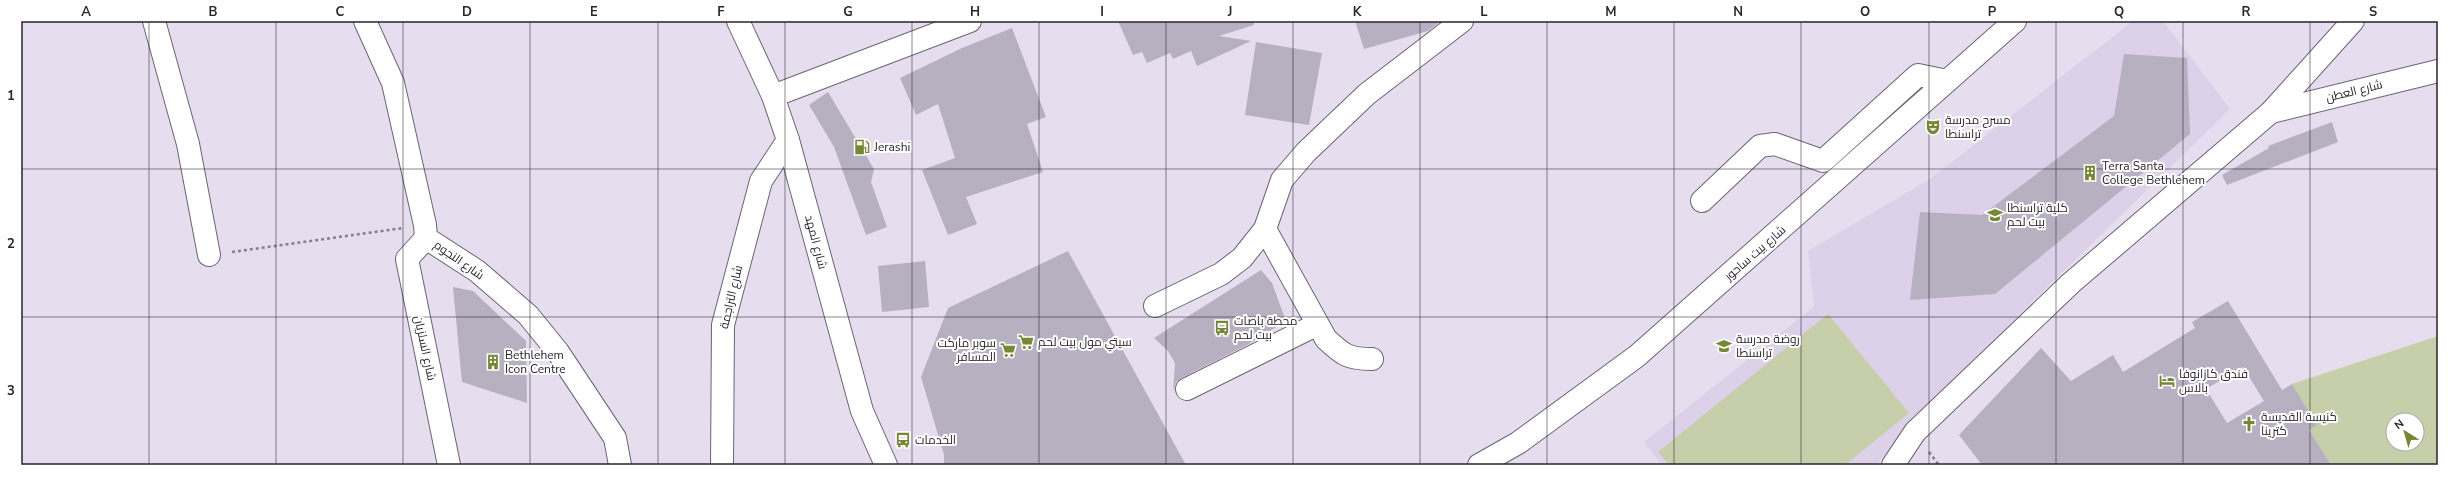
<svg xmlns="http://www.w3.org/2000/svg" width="2459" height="486" font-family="'Nunito Sans',Cairo,sans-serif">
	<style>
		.built { fill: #dcd1e8 }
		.green { fill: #c6cfaa; fill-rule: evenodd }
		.building { fill: #b7b0c0; fill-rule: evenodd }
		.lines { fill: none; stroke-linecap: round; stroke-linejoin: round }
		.minor-casing { stroke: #6b6473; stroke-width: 24 }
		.tertiary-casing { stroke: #6b6473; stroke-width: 24 }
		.path { stroke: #86808c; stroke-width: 2.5; stroke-dasharray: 3 3; stroke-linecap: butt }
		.minor { stroke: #fff; stroke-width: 22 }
		.tertiary { stroke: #fff; stroke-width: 22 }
		.grid { fill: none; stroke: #28252b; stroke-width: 1; stroke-opacity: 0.55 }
		.labels { text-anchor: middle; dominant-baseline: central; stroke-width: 4; stroke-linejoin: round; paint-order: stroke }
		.street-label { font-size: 12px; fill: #28252b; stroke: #fff }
		.poi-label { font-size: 12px; fill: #28252b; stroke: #fff; text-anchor: start }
		.neatline { fill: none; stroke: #28252b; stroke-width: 1.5 }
		.grid-label { font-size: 13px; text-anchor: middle; font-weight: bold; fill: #28252b }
	</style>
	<rect width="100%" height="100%" fill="#e6deef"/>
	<path class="built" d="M2133 21H2163L2230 109 1911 420 1877 465H1662L1644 442 1814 307 1808 251 1930 179Z"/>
	<g class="green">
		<path d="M1828 314 1909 413 1845 465H1669L1658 452Z"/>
		<path d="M2438 336V465H2331L2309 430 2316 425 2292 384ZM2393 420H2417V444H2393Z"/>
	</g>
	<g class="building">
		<path d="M1118 21H1254V25L1219 36 1251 41 1197 66 1191 51 1173 59 1170 53 1147 63 1142 52 1133 55Z"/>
		<path d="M1355 21H1441L1428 31 1364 49Z"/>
		<path d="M1012 28 1046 117 1027 124 1043 172 966 197 977 224 948 235 922 170 955 158 938 104 916 115 900 78 962 48Z"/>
		<path d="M1256 42 1322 53 1309 125 1245 115Z"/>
		<path d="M2124 54 2187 58 2190 134 1995 294 1910 300 1920 212 1982 215 2114 116Z"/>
		<path d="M828 92 874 169 871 182 887 227 866 235 834 147 809 105Z"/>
		<path d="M2332 122 2338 142 2227 185 2222 175 2269 148 2268 146Z"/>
		<path d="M1068 251 1186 465H944V455L921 377 948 308Z"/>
		<path d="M925 261 929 307 882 312 878 266Z"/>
		<path d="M1261 270 1272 283 1286 321 1247 345 1181 378 1176 382 1173 392 1175 363 1168 351 1154 338Z"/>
		<path d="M453 287 473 291 526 341 527 403 462 382Z"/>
		<path d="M2228 301 2282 390 2292 384 2317 425 2309 430 2331 465H1982L1959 435 2041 348 2071 381 2113 355 2123 372 2195 328 2192 322ZM2243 367 2264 401 2227 423 2206 389Z"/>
	</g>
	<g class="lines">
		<defs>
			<g id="minor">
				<path d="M154 21 188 144 209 255"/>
				<path d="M365 21 393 83 425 225 426 238 477 271 528 315 558 352 615 438 620 465"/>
				<path d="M773 96 970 21"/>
				<path d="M1702 201 1760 146 1775 144 1823 161 1918 75 1947 81"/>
				<path d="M1265 229 1326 339C1343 355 1348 359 1372 359"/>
				<path d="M426 238 407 259 449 465"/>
				<path d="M1155 306 1221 274 1242 258 1265 229 1282 180 1306 152 1367 94 1462 21"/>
				<path d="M1187 389 1316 325"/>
				<path d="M722 465 723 325 761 181 788 140"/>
			</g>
			<g id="tertiary">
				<path d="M738 21 773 96 788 140 862 411 886 465"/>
				<path d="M2271 112 2438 71"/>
				<path d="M1479 465 1518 443 1637 356 2015 21"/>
				<path d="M1893 465 1915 432 2071 283 2271 112 2353 21"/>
			</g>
		</defs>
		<use href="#minor" class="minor-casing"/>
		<use href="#tertiary" class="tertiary-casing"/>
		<g class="path">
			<path d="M232 252 403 228"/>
			<path d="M1929 452 1939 465"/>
		</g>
		<use href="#minor" class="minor"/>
		<use href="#tertiary" class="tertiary"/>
	</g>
	<path class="grid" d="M149 21V465M276 21V465M403 21V465M530 21V465M658 21V465M785 21V465M912 21V465M1039 21V465M1166 21V465M1293 21V465M1420 21V465M1547 21V465M1674 21V465M1801 21V465M1929 21V465M2056 21V465M2183 21V465M2310 21V465M21 169H2438M21 317H2438"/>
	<defs>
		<symbol id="theatre-bare" viewBox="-9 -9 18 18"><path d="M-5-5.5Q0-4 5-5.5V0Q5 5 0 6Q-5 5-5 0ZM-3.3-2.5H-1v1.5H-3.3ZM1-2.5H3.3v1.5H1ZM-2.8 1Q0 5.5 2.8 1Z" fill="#768736" stroke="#fff" stroke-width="2.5" paint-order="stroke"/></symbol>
		<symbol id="fuel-bare" viewBox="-9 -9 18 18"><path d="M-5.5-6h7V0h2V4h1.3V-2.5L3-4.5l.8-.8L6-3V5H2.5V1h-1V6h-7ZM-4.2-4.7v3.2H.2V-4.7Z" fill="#768736" stroke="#fff" stroke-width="2.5" paint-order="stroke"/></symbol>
		<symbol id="building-bare" viewBox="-9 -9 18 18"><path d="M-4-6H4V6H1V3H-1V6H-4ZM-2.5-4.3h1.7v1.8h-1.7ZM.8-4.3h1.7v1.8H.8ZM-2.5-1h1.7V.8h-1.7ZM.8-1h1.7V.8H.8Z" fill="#768736" stroke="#fff" stroke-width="2.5" paint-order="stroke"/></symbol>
		<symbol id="university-bare" viewBox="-9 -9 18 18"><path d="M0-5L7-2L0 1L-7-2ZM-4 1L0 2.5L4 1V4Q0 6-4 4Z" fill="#768736" stroke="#fff" stroke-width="2.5" paint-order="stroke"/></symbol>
		<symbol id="bus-bare" viewBox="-9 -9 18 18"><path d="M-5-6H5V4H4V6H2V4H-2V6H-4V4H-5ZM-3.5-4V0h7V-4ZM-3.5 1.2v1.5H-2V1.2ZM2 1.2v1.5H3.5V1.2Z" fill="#768736" stroke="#fff" stroke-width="2.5" paint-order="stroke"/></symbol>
		<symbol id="supermarket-bare" viewBox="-9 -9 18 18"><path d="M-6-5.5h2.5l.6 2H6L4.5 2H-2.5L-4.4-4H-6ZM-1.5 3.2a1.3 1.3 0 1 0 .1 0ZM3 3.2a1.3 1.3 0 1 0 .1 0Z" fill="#768736" stroke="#fff" stroke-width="2.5" paint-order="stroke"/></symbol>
		<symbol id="school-bare" viewBox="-9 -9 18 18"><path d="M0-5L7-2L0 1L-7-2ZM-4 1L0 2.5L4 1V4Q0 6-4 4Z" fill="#768736" stroke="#fff" stroke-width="2.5" paint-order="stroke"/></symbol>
		<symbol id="hotel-bare" viewBox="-9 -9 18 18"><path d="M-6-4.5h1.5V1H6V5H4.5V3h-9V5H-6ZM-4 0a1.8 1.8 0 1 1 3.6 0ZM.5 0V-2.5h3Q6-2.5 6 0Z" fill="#768736" stroke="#fff" stroke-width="2.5" paint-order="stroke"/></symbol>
		<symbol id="church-bare" viewBox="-9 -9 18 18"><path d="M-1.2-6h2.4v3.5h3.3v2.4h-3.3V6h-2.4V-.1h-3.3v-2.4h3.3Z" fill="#768736" stroke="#fff" stroke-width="2.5" paint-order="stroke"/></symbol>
	</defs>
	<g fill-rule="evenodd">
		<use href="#theatre-bare" x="1922" y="116" width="22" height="22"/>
		<use href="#fuel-bare" x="851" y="136" width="22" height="22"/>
		<use href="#building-bare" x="2079" y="162" width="22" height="22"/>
		<use href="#university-bare" x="1984" y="204" width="22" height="22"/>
		<use href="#bus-bare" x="1211" y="317" width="22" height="22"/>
		<use href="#supermarket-bare" x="1015" y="331" width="22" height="22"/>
		<use href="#school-bare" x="1713" y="335" width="22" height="22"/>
		<use href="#supermarket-bare" x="997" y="339" width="22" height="22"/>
		<use href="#building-bare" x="482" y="351" width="22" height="22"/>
		<use href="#hotel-bare" x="2156" y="370" width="22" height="22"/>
		<use href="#church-bare" x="2238" y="413" width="22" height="22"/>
		<use href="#bus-bare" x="892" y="429" width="22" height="22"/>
	</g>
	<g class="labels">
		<g class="street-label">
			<text transform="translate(2354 91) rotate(-14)">شارع العطن</text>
			<text transform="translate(816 242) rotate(75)">شارع المهد</text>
			<text transform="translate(1755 253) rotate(-41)">شارع بيت ساحور</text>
			<text transform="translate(459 260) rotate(35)">شارع النجوم</text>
			<text transform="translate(731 297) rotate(-77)">شارع التراجمة</text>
			<text transform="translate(425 348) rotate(78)">شارع السلزيان</text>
		</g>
		<g class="poi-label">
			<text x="1945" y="120">مسرح مدرسة<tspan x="1945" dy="14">تراسنطا</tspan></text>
			<text x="874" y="147">Jerashi</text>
			<text x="2102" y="166">Terra Santa<tspan x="2102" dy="14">College Bethlehem</tspan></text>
			<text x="2007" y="208">كلية تراسنطا<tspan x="2007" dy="14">بيت لحم</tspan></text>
			<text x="1234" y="321">محطة باصات<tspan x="1234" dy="14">بيت لحم</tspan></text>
			<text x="1736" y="339">روضة مدرسة<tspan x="1736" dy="14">تراسنطا</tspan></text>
			<text x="1038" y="342">سيتي مول بيت لحم</text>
			<text x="996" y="343" text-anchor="end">سوبر ماركت<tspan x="996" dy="14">المسافر</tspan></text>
			<text x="505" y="355">Bethlehem<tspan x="505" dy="14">Icon Centre</tspan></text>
			<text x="2179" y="374">فندق كازانوفا<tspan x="2179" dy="14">بالاس</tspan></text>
			<text x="2261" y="417">كنيسة القديسة<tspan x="2261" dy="14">كترينا</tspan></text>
			<text x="915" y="440">الخدمات</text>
		</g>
	</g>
	<rect width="2459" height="486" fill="none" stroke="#ffffff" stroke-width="44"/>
	<g transform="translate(2405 432) rotate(323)"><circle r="19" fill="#ffffff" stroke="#a9a8aa"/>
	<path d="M0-3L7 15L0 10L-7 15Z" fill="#768736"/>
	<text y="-6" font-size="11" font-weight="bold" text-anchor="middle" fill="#28252b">N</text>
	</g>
	<rect x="22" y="22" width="2415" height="442" class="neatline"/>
	<g class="grid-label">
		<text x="86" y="16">A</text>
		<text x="213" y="16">B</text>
		<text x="340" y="16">C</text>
		<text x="467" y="16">D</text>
		<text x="594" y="16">E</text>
		<text x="721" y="16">F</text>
		<text x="848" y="16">G</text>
		<text x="975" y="16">H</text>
		<text x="1102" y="16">I</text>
		<text x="1230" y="16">J</text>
		<text x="1357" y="16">K</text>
		<text x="1484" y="16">L</text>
		<text x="1611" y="16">M</text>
		<text x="1738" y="16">N</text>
		<text x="1865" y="16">O</text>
		<text x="1992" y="16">P</text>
		<text x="2119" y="16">Q</text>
		<text x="2246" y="16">R</text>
		<text x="2373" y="16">S</text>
		<text x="11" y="100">1</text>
		<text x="11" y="248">2</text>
		<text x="11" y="395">3</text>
	</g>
</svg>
